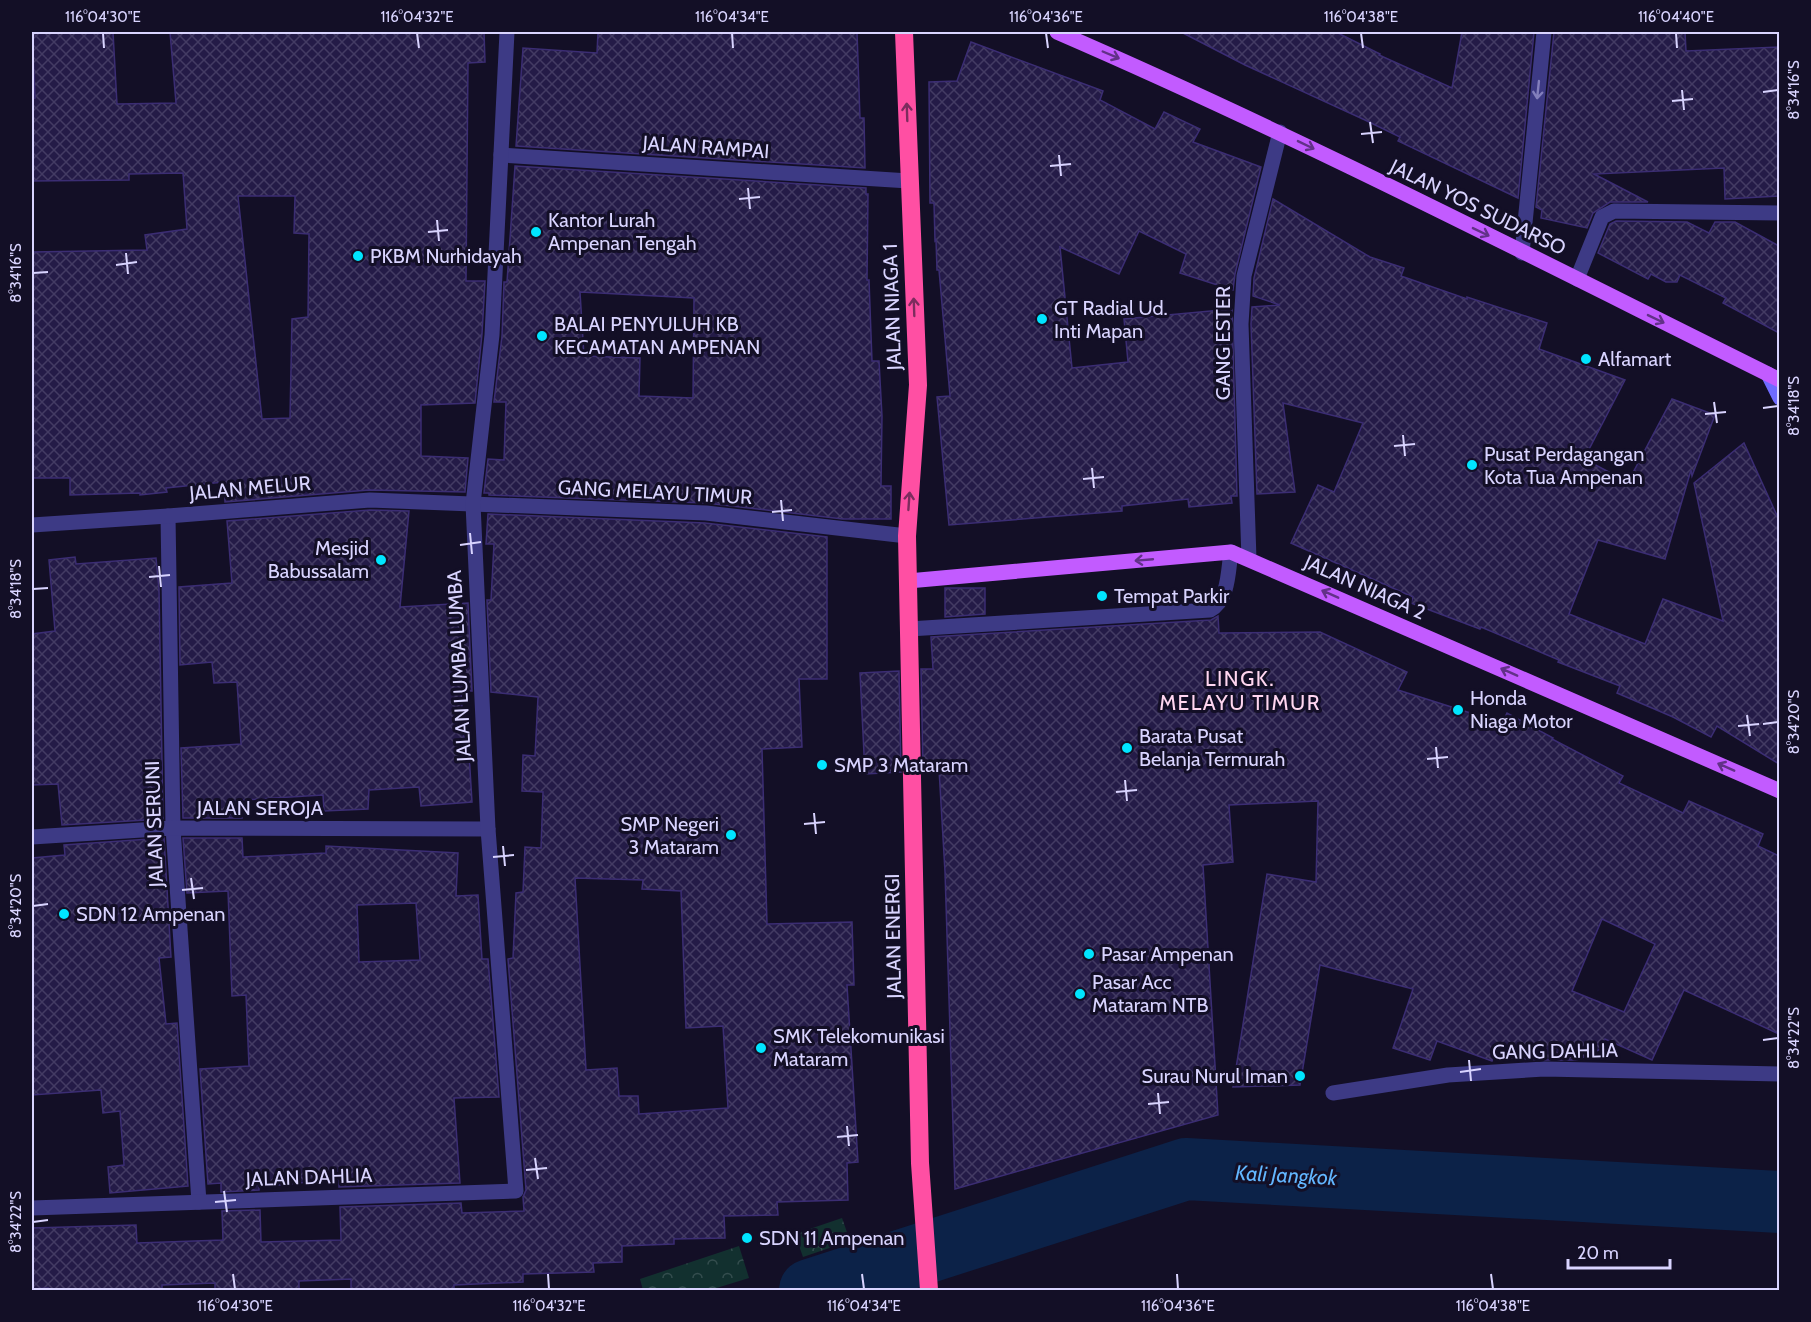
<svg xmlns="http://www.w3.org/2000/svg" width="1811" height="1322" font-family="Cabin,sans-serif">
	<style>
		.park { fill: url(#park-crowns) }
		.lines { fill: none; stroke-linecap: round; stroke-linejoin: round }
		.river { stroke: #0c2248; stroke-width: 62 }
		.building { fill: url(#building-cross-hatch); stroke: #3b2d73; stroke-width: 1.5; fill-rule: evenodd }
		.lane { stroke: #3d3a85; stroke-width: 15 }
		.street { stroke: #3d3a85; stroke-width: 15 }
		.secondary { stroke: #6f6bff; stroke-width: 15 }
		.primary { stroke: #c25bff; stroke-width: 15 }
		.highway { stroke: #ff4fa3; stroke-width: 18 }
		.oneway { stroke: #623188 }
		.oneway2 { stroke: #837fbc }
		.oneway3 { stroke: #7d2c5e }
		.ticks { fill: none; stroke: #d9d4ff; stroke-width: 2 }
		.poi-dot { fill: #00e5ff; stroke: #130f26; stroke-width: 2 }
		.labels { text-anchor: middle; dominant-baseline: central; stroke-width: 6; stroke-linejoin: round; paint-order: stroke }
		.street-label { font-size: 20px; fill: #d9d4ff; stroke: #130f26 }
		.poi-label { font-size: 20px; fill: #d9d4ff; stroke: #130f26; text-anchor: start }
		.neighbourhood-label { font-size: 21px; letter-spacing: 1.5px; fill: #ffd6f0; stroke: #130f26 }
		.water-label { font-size: 21px; font-style: italic; fill: #62b6ff; stroke: #130f26 }
		.neatline { fill: none; stroke: #d9d4ff; stroke-width: 2 }
		.ticks-label { font-size: 15px; text-anchor: middle; fill: #d9d4ff }
	</style>
	<defs>
		<pattern id="park-crowns" width="20" height="18" patternUnits="userSpaceOnUse" patternTransform="scale(1.5)"><rect width="20" height="18" fill="#12302f"/><path d="M2 6a3 3 0 1 1 6 0M12 15a3 3 0 1 1 6 0" fill="none" stroke="#344d4e"/></pattern>
		<pattern id="building-cross-hatch" width="8" height="8" patternUnits="userSpaceOnUse" patternTransform="scale(1.5)"><rect width="8" height="8" fill="#241b47"/><path d="M0 0l8 8M0 8l8-8" fill="none" stroke="#433b63"/></pattern>
	</defs>
	<rect width="100%" height="100%" fill="#130f26"/>
	<g class="park">
		<path d="M842 1218 850 1241 803 1257 795 1234Z"/>
		<path d="M739 1246 749 1278 710 1290H643L640 1279Z"/>
	</g>
	<g class="lines">
		<path class="river" d="M810 1290 1186 1169 1780 1202"/>
	</g>
	<g class="building">
		<path d="M32 32H113L117 104 176 103 170 32H484L485 62 468 63 466 281H485L482 334 475 403 421 405V456L468 458 465 492 369 490 225 502 224 482 166 488 167 492 140 495V493L70 495V478H32V252L147 250 145 235 187 229 183 173 129 174V180L32 181V98H35ZM238 196H295L294 233 309 234 308 317 292 319 290 418 262 419Z"/>
		<path d="M598 32H857L860 118H864L865 168 516 146 523 48 597 53Z"/>
		<path d="M1181 32H1336L1380 54 1379 55 1452 88 1462 32H1534L1518 198 1398 141 1400 137 1365 120 1245 65Z"/>
		<path d="M1554 32H1685L1686 51 1779 47V196L1725 199 1724 168 1594 174 1648 202H1610L1593 213 1587 228 1541 218 1542 210 1536 207Z"/>
		<path d="M971 42 1103 91 1100 100 1155 129 1164 112 1200 129 1193 142 1261 167 1235 274 1233 290 1180 273 1186 254 1139 231 1119 274 1060 247 1072 368 1128 362 1124 319 1232 309 1237 496H1231L1232 503 1189 507 1188 499 1122 506V511L949 525 937 397 950 396 939 270H937L936 240 935 241 934 203H930L929 82 957 81Z"/>
		<path d="M515 166 866 188V194H868L867 280H869L872 361H879L882 416 881 486H891V519H843L706 503 489 495V493H484L488 459 504 460 506 402H494L502 336 504 282H507ZM580 292 694 298 693 398 639 396 640 358 584 356Z"/>
		<path d="M1273 199 1370 257 1404 268 1401 276 1467 299V297L1547 323 1539 349 1625 380 1584 459 1628 482 1672 399 1715 415 1692 476 1691 470 1665 559 1598 540 1569 614 1645 644 1663 599 1723 621 1694 483 1744 443 1779 520V764L1717 726 1711 737 1673 717 1617 693 1620 686 1558 662 1559 660 1481 627 1480 629 1411 603 1413 597 1291 543 1318 485 1334 492 1363 423 1283 403 1295 492 1257 494 1251 324 1252 307 1280 305 1253 296 1254 278Z"/>
		<path d="M1616 221 1687 222 1709 233 1715 222H1735L1779 246V333L1723 303 1726 298 1680 275 1677 282H1666L1651 274 1648 279 1598 253 1610 224Z"/>
		<path d="M370 510 409 511 400 607 468 603 472 691H461L465 753H469L472 802 421 806 419 787 369 790 368 809 324 811 323 795 243 800V803H241L242 818H183L181 748 241 744 237 682 214 683 212 662 180 665 179 587 232 583 227 521Z"/>
		<path d="M488 514 705 523 827 537V679H799L802 747 762 749 767 924 852 922 854 985H847L858 1162 847 1163 848 1200 777 1202 778 1215 724 1216 725 1238 674 1239V1244L622 1246V1262L593 1263 594 1272 523 1274V1282L454 1285V1289L416 1290H351V1279L299 1281V1290H215V1283L162 1285V1290H48V1288L32 1289V1228L136 1225 137 1243 223 1240 222 1211 260 1210 261 1242 341 1240 340 1207 461 1203 462 1213 524 1211 523 1197 526 1190 508 959 513 958 516 893 523 892 525 847 541 848 543 792 522 791 523 755 535 756 538 697 491 692 487 600H491L494 544H486ZM575 878 643 880 642 889 681 891 686 1028 723 1026 728 1108 639 1114 638 1096H619L617 1068 586 1070Z"/>
		<path d="M75 557 76 564 156 558 159 589 163 819 62 825 58 784 32 785V634L55 631 49 560Z"/>
		<path d="M945 588H985V614L945 617Z"/>
		<path d="M1218 616 1219 633 1320 632 1407 672 1398 690 1502 723 1507 713 1553 738 1552 739 1623 776 1619 783 1683 813 1689 801 1763 834 1758 846 1779 856V1034L1684 990 1652 1060 1605 1039 1601 1049 1577 1060H1539L1494 1056 1492 1061 1437 1041 1430 1060 1393 1048 1413 989 1320 965 1300 1085 1233 1087 1267 874 1316 882 1318 801 1229 805 1233 862 1203 865 1218 1115 955 1189 945 872 939 769 923 770 921 669H933L931 637 1211 620ZM1602 919 1655 944 1624 1012 1572 991Z"/>
		<path d="M899 671 901 772 865 774 860 673Z"/>
		<path d="M164 838 171 957 159 958 166 1024 177 1023 188 1186 110 1193 108 1167 124 1165 120 1111 103 1113 101 1090 32 1095V858L65 855 64 845Z"/>
		<path d="M183 838H242L243 857 326 853V846L458 853 456 896 478 895 482 959H488L499 1097 454 1098 460 1183 339 1187V1179L259 1187V1190L221 1192V1183L208 1184 200 1069 249 1066 246 995 232 996 228 891 187 893ZM416 903 420 960 359 962 357 905Z"/>
	</g>
	<g class="lines">
		<path class="lane" d="M909 629 1210 610C1229 600 1228 571 1231 552"/>
		<g class="street">
			<path d="M501 155 909 181"/>
			<path d="M1522 253 1544 32"/>
			<path d="M1577 279 1602 217 1614 211 1780 213"/>
			<path d="M168 516 173 828 199 1202"/>
			<path d="M32 525 168 516 370 500 706 513 907 536"/>
			<path d="M1249 559 1241 324 1244 276 1280 132"/>
			<path d="M32 837 173 828 488 829"/>
			<path d="M1333 1093 1448 1075 1544 1069 1780 1074"/>
			<path d="M32 1208 516 1191 488 829 473 504 492 335 507 32"/>
		</g>
		<path class="secondary" d="M1768 374 1780 398"/>
		<g class="primary">
			<path d="M1057 32C1302 138 1540 261 1780 380"/>
			<path d="M908 581 1231 552 1780 791"/>
		</g>
		<path class="highway" d="M904 32 918 385 907 536 920 1163 929 1290"/>
	</g>
	<defs><path id="oneway-shaft" d="M-6 0H5M1.5-3L5.5 0L1.5 3" fill="none" stroke-width="1.6" stroke-linecap="round" stroke-linejoin="round" transform="scale(1.5)"/></defs>
	<g class="oneway">
		<use href="#oneway-shaft" transform="translate(1111 55) rotate(23)"/>
		<use href="#oneway-shaft" transform="translate(1306 145) rotate(26)"/>
		<use href="#oneway-shaft" transform="translate(1481 232) rotate(26)"/>
		<use href="#oneway-shaft" transform="translate(1656 319) rotate(26)"/>
		<use href="#oneway-shaft" transform="translate(1144 560) rotate(175)"/>
		<use href="#oneway-shaft" transform="translate(1330 594) rotate(-156)"/>
		<use href="#oneway-shaft" transform="translate(1509 672) rotate(-156)"/>
		<use href="#oneway-shaft" transform="translate(1726 767) rotate(-156)"/>
	</g>
	<use class="oneway2" href="#oneway-shaft" transform="translate(1538 90) rotate(96)"/>
	<g class="oneway3">
		<use href="#oneway-shaft" transform="translate(907 112) rotate(-92)"/>
		<use href="#oneway-shaft" transform="translate(914 307) rotate(-92)"/>
		<use href="#oneway-shaft" transform="translate(909 501) rotate(-86)"/>
	</g>
	<path class="ticks" d="M103 33 104 48M417 33 419 48M732 33 733 48M1046 33 1048 48M1361 33 1363 48M1676 33 1677 48M1682 90 1684 110M1763 92 1778 90M1672 101 1693 99M1370 122 1373 143M1361 134 1382 132M1059 155 1061 176M1050 166 1071 164M748 188 750 209M739 199 760 197M437 220 439 241M428 232 448 230M126 253 128 274M116 265 137 262M33 273 48 272M1714 402 1717 423M1763 408 1778 406M1705 414 1726 412M1403 435 1405 456M1394 446 1415 444M1092 468 1094 488M1083 479 1104 477M781 500 783 521M772 512 792 510M470 533 472 554M460 545 481 542M159 566 161 587M149 577 170 575M33 589 48 588M1747 715 1750 736M1763 724 1778 722M1738 726 1759 724M1436 747 1438 768M1427 759 1448 757M1125 780 1127 801M1116 792 1137 790M814 813 816 834M804 824 825 822M503 846 505 866M493 857 514 855M191 878 194 899M182 890 203 888M33 906 48 904M1763 1040 1778 1038M1469 1060 1471 1081M1460 1072 1481 1069M1158 1093 1160 1114M1148 1104 1169 1102M847 1126 849 1146M837 1137 858 1135M535 1158 538 1179M526 1170 547 1168M224 1191 227 1212M215 1202 236 1200M33 1222 48 1220M233 1274 235 1289M548 1274 549 1289M862 1274 864 1289M1177 1274 1178 1289M1491 1274 1493 1289"/>
	<g class="poi-dot">
		<circle cx="536" cy="232" r="6"/>
		<circle cx="358" cy="256" r="6"/>
		<circle cx="1042" cy="319" r="6"/>
		<circle cx="542" cy="336" r="6"/>
		<circle cx="1586" cy="359" r="6"/>
		<circle cx="1472" cy="465" r="6"/>
		<circle cx="381" cy="560" r="6"/>
		<circle cx="1102" cy="596" r="6"/>
		<circle cx="1458" cy="710" r="6"/>
		<circle cx="1127" cy="748" r="6"/>
		<circle cx="822" cy="765" r="6"/>
		<circle cx="731" cy="835" r="6"/>
		<circle cx="64" cy="914" r="6"/>
		<circle cx="1089" cy="954" r="6"/>
		<circle cx="1080" cy="994" r="6"/>
		<circle cx="761" cy="1048" r="6"/>
		<circle cx="1300" cy="1076" r="6"/>
		<circle cx="747" cy="1238" r="6"/>
	</g>
	<g class="labels">
		<g class="street-label">
			<text transform="translate(706 147) rotate(4)">JALAN RAMPAI</text>
			<text transform="translate(1478 207) rotate(26)">JALAN YOS SUDARSO</text>
			<text transform="translate(892 307) rotate(-92)">JALAN NIAGA 1</text>
			<text transform="translate(1223 343) rotate(-90)">GANG ESTER</text>
			<text transform="translate(250 488) rotate(-5)">JALAN MELUR</text>
			<text transform="translate(655 492) rotate(3)">GANG MELAYU TIMUR</text>
			<text transform="translate(1365 587) rotate(24)">JALAN NIAGA 2</text>
			<text transform="translate(459 666) rotate(-93)">JALAN LUMBA LUMBA</text>
			<text x="260" y="808">JALAN SEROJA</text>
			<text transform="translate(154 824) rotate(-92)">JALAN SERUNI</text>
			<text transform="translate(893 936) rotate(-91)">JALAN ENERGI</text>
			<text transform="translate(1555 1051) rotate(-1)">GANG DAHLIA</text>
			<text transform="translate(309 1177) rotate(-2)">JALAN DAHLIA</text>
		</g>
		<g class="poi-label">
			<text x="548" y="220">Kantor Lurah<tspan x="548" dy="23">Ampenan Tengah</tspan></text>
			<text x="370" y="256">PKBM Nurhidayah</text>
			<text x="1054" y="308">GT Radial Ud.<tspan x="1054" dy="23">Inti Mapan</tspan></text>
			<text x="554" y="324">BALAI PENYULUH KB<tspan x="554" dy="23">KECAMATAN AMPENAN</tspan></text>
			<text x="1598" y="359">Alfamart</text>
			<text x="1484" y="454">Pusat Perdagangan<tspan x="1484" dy="23">Kota Tua Ampenan</tspan></text>
			<text x="369" y="548" text-anchor="end">Mesjid<tspan x="369" dy="23">Babussalam</tspan></text>
			<text x="1114" y="596">Tempat Parkir</text>
			<text x="1470" y="698">Honda<tspan x="1470" dy="23">Niaga Motor</tspan></text>
			<text x="1139" y="736">Barata Pusat<tspan x="1139" dy="23">Belanja Termurah</tspan></text>
			<text x="834" y="765">SMP 3 Mataram</text>
			<text x="719" y="824" text-anchor="end">SMP Negeri<tspan x="719" dy="23">3 Mataram</tspan></text>
			<text x="76" y="914">SDN 12 Ampenan</text>
			<text x="1101" y="954">Pasar Ampenan</text>
			<text x="1092" y="982">Pasar Acc<tspan x="1092" dy="23">Mataram NTB</tspan></text>
			<text x="773" y="1036">SMK Telekomunikasi<tspan x="773" dy="23">Mataram</tspan></text>
			<text x="1288" y="1076" text-anchor="end">Surau Nurul Iman</text>
			<text x="759" y="1238">SDN 11 Ampenan</text>
		</g>
		<g class="neighbourhood-label">
			<text x="1240" y="678">LINGK.<tspan x="1240" dy="24">MELAYU TIMUR</tspan></text>
		</g>
		<g class="water-label">
			<text transform="translate(1286 1175) rotate(3)">Kali Jangkok</text>
		</g>
	</g>
	<rect width="1811" height="1322" fill="none" stroke="#130f26" stroke-width="66"/>
	<path d="M1568 1259v9h102v-9" fill="none" stroke="#d9d4ff" stroke-width="3"/>
	<text x="1577" y="1259" font-size="18" fill="#d9d4ff" stroke="#130f26" stroke-width="4.5" paint-order="stroke">20 m</text>
	<rect x="33" y="33" width="1745" height="1256" class="neatline"/>
	<g class="ticks-label">
		<text x="103" y="22">116°04'30"E</text>
		<text x="417" y="22">116°04'32"E</text>
		<text x="732" y="22">116°04'34"E</text>
		<text x="1046" y="22">116°04'36"E</text>
		<text x="1361" y="22">116°04'38"E</text>
		<text x="1676" y="22">116°04'40"E</text>
		<text transform="translate(1794 90) rotate(-90)" y="5">8°34'16"S</text>
		<text transform="translate(16 273) rotate(-90)" y="5">8°34'16"S</text>
		<text transform="translate(1794 406) rotate(-90)" y="5">8°34'18"S</text>
		<text transform="translate(16 589) rotate(-90)" y="5">8°34'18"S</text>
		<text transform="translate(1794 722) rotate(-90)" y="5">8°34'20"S</text>
		<text transform="translate(16 906) rotate(-90)" y="5">8°34'20"S</text>
		<text transform="translate(1794 1038) rotate(-90)" y="5">8°34'22"S</text>
		<text transform="translate(16 1222) rotate(-90)" y="5">8°34'22"S</text>
		<text x="235" y="1311">116°04'30"E</text>
		<text x="549" y="1311">116°04'32"E</text>
		<text x="864" y="1311">116°04'34"E</text>
		<text x="1178" y="1311">116°04'36"E</text>
		<text x="1493" y="1311">116°04'38"E</text>
	</g>
</svg>
